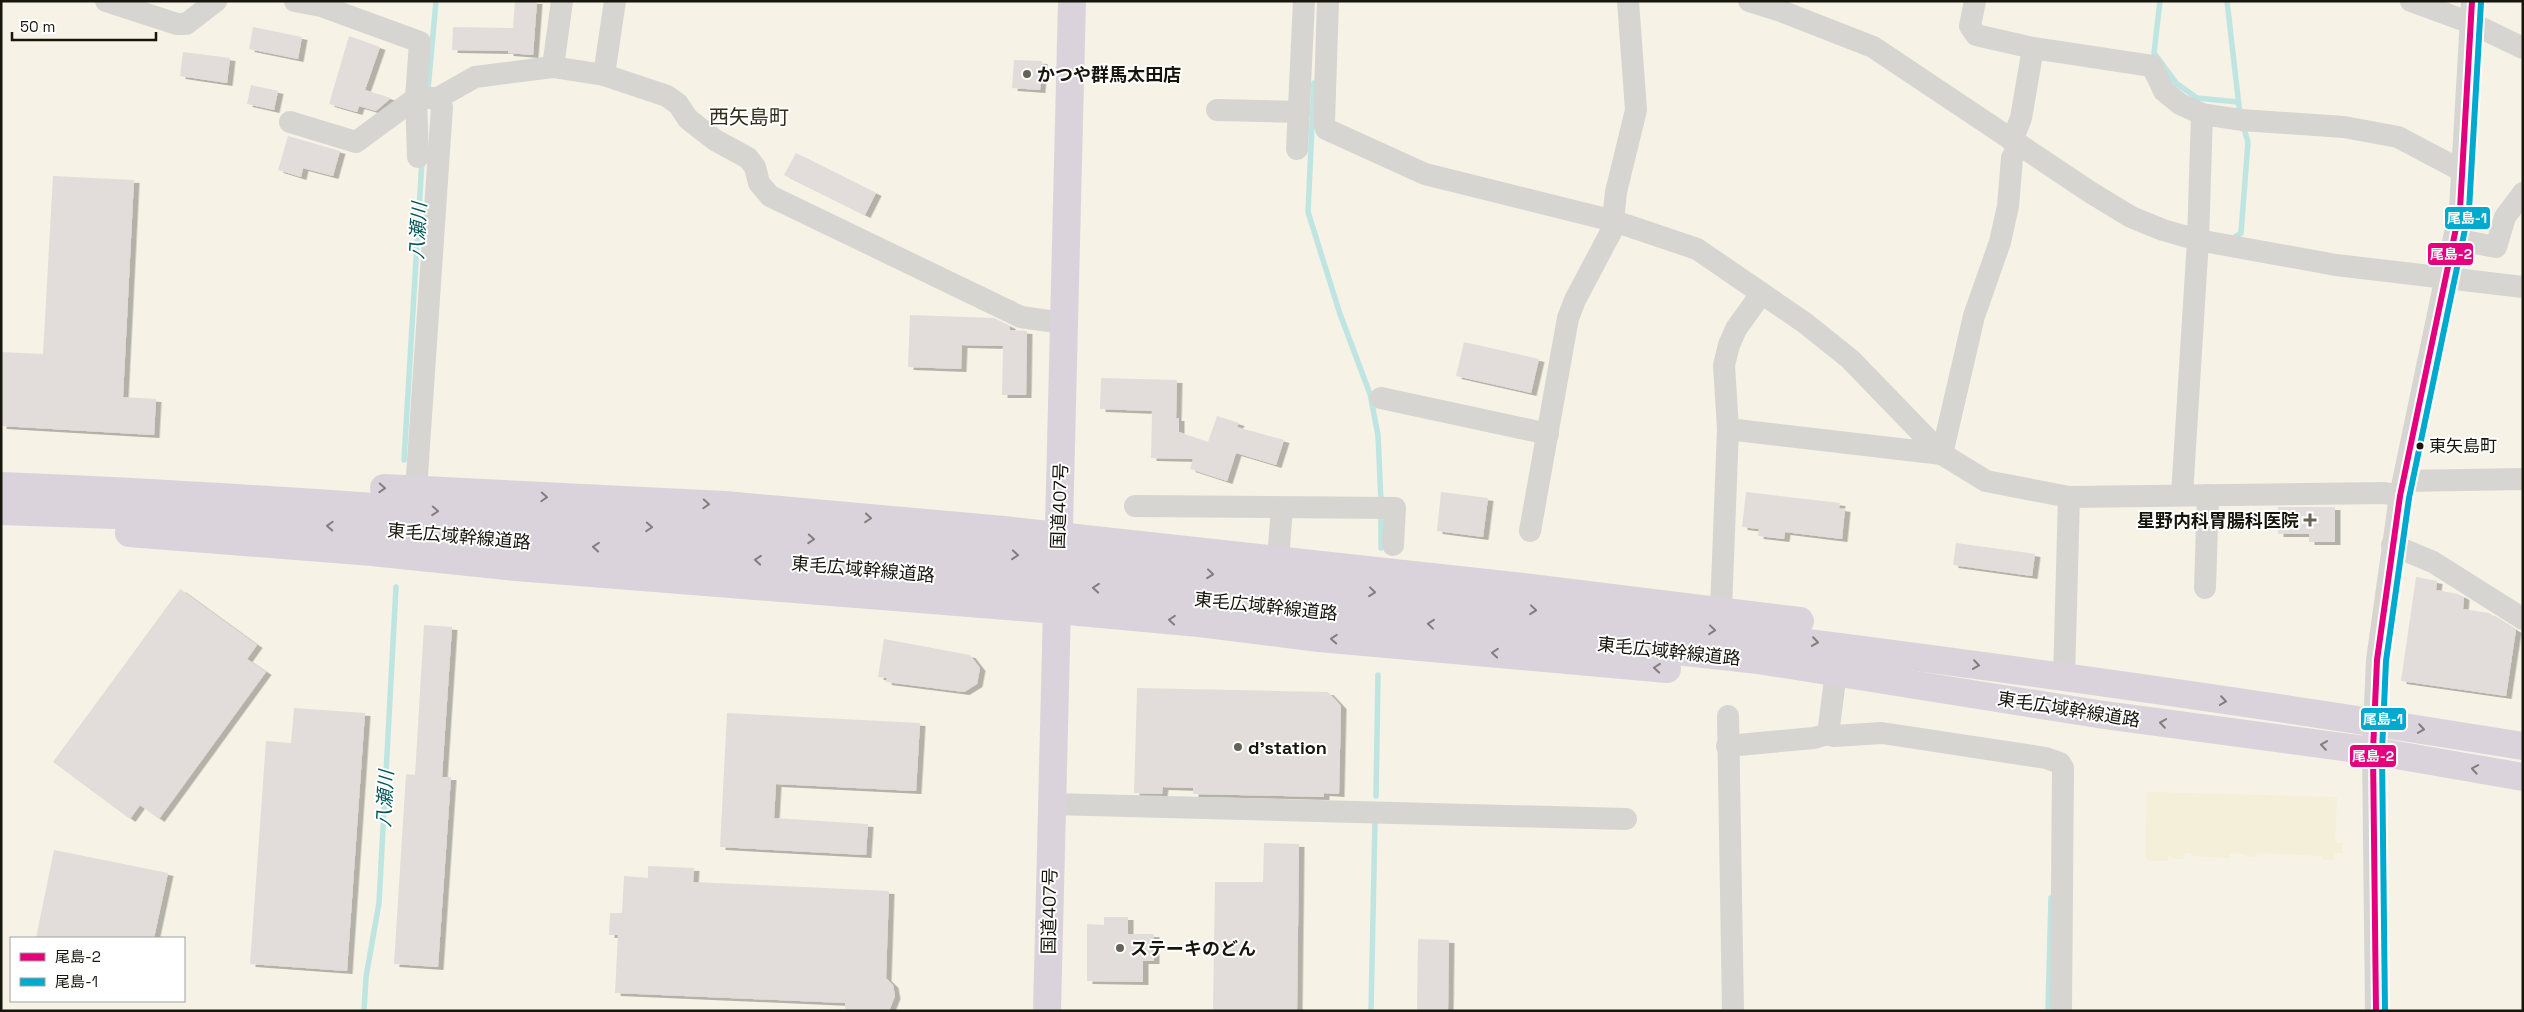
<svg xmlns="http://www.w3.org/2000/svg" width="2524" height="1012" font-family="'Space Grotesk','Noto Sans JP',sans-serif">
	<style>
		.built { fill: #f4efd8 }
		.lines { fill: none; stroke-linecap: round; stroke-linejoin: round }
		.stream { stroke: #bee5e1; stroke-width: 5.5 }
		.building { fill: #e2ddda; filter: url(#shadow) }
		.minor { stroke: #d6d5d1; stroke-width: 22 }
		.highway { stroke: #dbd3db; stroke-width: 28 }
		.bus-1-casing { stroke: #fff; stroke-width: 10 }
		.bus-2-casing { stroke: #fff; stroke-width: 10 }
		.bus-1 { stroke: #e5007d; stroke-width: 6 }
		.bus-2 { stroke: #00a9ce; stroke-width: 6 }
		.oneway { stroke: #837e7e }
		.poi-dot { fill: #656258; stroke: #fff; stroke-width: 2 }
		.bus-dot { fill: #17150c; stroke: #fff; stroke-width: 2 }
		.labels { text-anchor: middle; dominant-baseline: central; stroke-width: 4; stroke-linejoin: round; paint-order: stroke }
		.bus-label { font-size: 17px; fill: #17150c; stroke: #fff; text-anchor: start }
		.poi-label { font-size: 18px; font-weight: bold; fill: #17150c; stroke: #fff; text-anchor: start }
		.street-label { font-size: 18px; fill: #17150c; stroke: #fff }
		.water-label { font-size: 19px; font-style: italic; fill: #02595a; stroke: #fff }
		.quarter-label { font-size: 20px; fill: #322d1b; stroke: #fff }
		.line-badge { stroke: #fff; stroke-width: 2 }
		.badge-label { font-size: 14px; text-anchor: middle; font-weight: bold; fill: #fff }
	</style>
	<defs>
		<filter id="shadow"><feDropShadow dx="5.5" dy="3" stdDeviation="0" flood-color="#0004"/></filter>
	</defs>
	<rect width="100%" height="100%" fill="#f6f2e5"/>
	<path class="built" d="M2147 792 2337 797 2335 843H2343V853H2335V860H2324L2321 856 2257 853 2256 857H2246L2245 854 2229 853V858L2192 856V853H2185L2184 859H2171V855H2169L2168 861H2148L2145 858Z"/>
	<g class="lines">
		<g class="stream">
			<path d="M2160 1 2154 53 2176 83 2197 98 2238 102"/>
			<path d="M2227 1 2240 115"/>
			<path d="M1314 83 1308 212 1340 314 1370 394 1378 435 1381 503"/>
			<path d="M428 89 436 1"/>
			<path d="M2232 239 2241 233 2248 142 2243 126"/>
			<path d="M404 460 422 160"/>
			<path d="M1381 548V512"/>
			<path d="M1376 796 1378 675"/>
			<path d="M364 1011 366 977 379 903 396 587"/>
			<path d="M1371 1011 1375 821"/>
			<path d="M2048 1011 2051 898"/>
		</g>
	</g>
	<g class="building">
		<path d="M515 1H537L533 55 508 53V51L452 50 453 27 513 28Z"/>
		<path d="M253 27 302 37 298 59 249 49Z"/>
		<path d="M349 36 380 47 365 90 391 98 376 111 359 106 357 112 329 104Z"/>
		<path d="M183 52 230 58 227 83 180 76Z"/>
		<path d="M1014 60 1042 61 1040 90 1012 88Z"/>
		<path d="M251 85 278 91 274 110 247 104Z"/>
		<path d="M288 136 340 151 333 176 303 168 301 177 278 170Z"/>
		<path d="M796 153 876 193 865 215 784 175Z"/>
		<path d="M53 176 134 180 123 397 156 399 154 435 1 426V352L43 354Z"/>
		<path d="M910 315 994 318 1010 326V330L1027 331 1026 395H1002L1003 346 962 345 961 369 908 367Z"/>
		<path d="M1464 342 1539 359 1531 393 1456 376Z"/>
		<path d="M1101 378 1177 380 1176 418H1179V432L1208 442 1217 416 1239 423 1237 427 1284 440 1276 465 1236 453 1227 481 1190 469 1193 459 1151 458 1152 411 1100 409Z"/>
		<path d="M1441 492 1488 498 1483 537 1437 531Z"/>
		<path d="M1746 492 1840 503 1839 508 1845 509 1842 539 1785 532 1784 539 1758 536 1759 529 1742 527Z"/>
		<path d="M2278 507H2335V542H2309V534H2278Z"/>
		<path d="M1956 543 2035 554 2032 576 1953 565Z"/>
		<path d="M2416 577 2437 581 2436 590 2458 594 2464 597 2463 609 2489 613 2516 630 2506 696 2401 681Z"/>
		<path d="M180 589 257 645 247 659 266 672 159 819 140 805 130 819 53 762Z"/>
		<path d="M424 625 452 627 442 777H451L438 967 394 964 406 774 415 775Z"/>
		<path d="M884 639 970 655 980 668 977 684 964 692 886 682 887 678 878 677Z"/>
		<path d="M1137 688 1328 692 1341 706 1339 794 1324 793V797L1193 794V788L1163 787 1162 794 1134 793Z"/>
		<path d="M294 708 365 713 347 971 250 964 266 741 291 743Z"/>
		<path d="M727 713 920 723 916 791 776 784 774 818 868 824 866 855 720 847Z"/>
		<path d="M1264 843 1299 844 1297 1011H1213L1215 882H1263Z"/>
		<path d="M54 850 168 873 154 938H36Z"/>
		<path d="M648 866 694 868 693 882 889 891 886 978 893 985 895 996 889 1011H845V1003L615 993 618 935H609L610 913H622L624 876 648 878Z"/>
		<path d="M1104 917H1128V934H1154V961H1143V982L1087 981V924L1104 925Z"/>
		<path d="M1418 939 1449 940 1448 1011H1417Z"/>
	</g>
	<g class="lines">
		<g class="minor">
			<path d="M106 1 177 24H186L216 1"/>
			<path d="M295 1 321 6 420 42 416 98 418 157"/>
			<path d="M1328 1 1324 122 1326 129 1425 174 1614 221 1697 249 1805 323 1850 359 1942 454 1986 481 2069 497 2385 493 2400 496"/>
			<path d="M1749 1 1781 11 1873 47 2090 192 2131 217 2163 230 2198 240 2336 265 2523 287"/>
			<path d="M1975 1 1970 26 1976 35 2033 48 2152 66 2164 91 2180 104 2202 114 2241 120 2344 127 2398 137 2464 172"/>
			<path d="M2411 1 2471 23 2523 48"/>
			<path d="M553 67 562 1"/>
			<path d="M604 75 615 1"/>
			<path d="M1217 110 1299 112"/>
			<path d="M290 122 356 142 416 98H438L475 77 553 67 604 75 667 96 678 104 688 119 715 140 748 158 755 167 759 183 770 196 1021 317 1063 323"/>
			<path d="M2012 141 2021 118 2033 48"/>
			<path d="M1297 149 1304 1"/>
			<path d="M2454 239 2496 247 2505 217 2523 193"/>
			<path d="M1381 398 1548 434"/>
			<path d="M1728 429 1942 454"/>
			<path d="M1942 454 1974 316 2000 242 2008 206 2012 158 2019 146"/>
			<path d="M2404 481 2523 479"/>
			<path d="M416 490 442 107 438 98"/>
			<path d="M2182 495 2198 240 2202 114"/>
			<path d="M1135 506 1395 508 1393 545"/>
			<path d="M1530 531 1568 318 1575 300 1612 230 1616 192 1636 110 1628 1"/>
			<path d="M2392 545 2433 562 2523 619"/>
			<path d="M1278 559 1282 508"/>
			<path d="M2205 588 2208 495"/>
			<path d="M1721 610 1728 429 1724 365 1729 345 1736 329 1761 294"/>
			<path d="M1836 672 1828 734 1834 736 1882 733 2046 758 2060 763 2063 768 2061 1011"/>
			<path d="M2064 678 2069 497"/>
			<path d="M1728 716 1733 1011"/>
			<path d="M1727 746 1814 738 1828 734"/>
			<path d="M1051 804 1626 819"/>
			<path d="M2376 1011 2373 751 2377 660 2400 496 2460 209 2472 1"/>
		</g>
		<g class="highway">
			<path d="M1 486C226 495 451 512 675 529 832 541 989 551 1145 567 1606 614 2066 672 2523 746"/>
			<path d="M384 488 725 505 1004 530 1523 587 1800 621"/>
			<path d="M1 511 173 517 369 529 1145 592 1758 660 2098 714 2373 751 2523 777"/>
			<path d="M129 533 372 552 516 567 1057 610 1199 623 1319 638 1667 669"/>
			<path d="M1047 1011 1072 1"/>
		</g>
		<defs>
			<path id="bus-1" d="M2376 1011 2373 751 2377 660 2400 496 2460 209 2472 1"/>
			<path id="bus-2" d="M2385 1011 2382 751 2386 661 2409 498 2469 210 2481 2"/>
		</defs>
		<use href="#bus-1" class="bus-1-casing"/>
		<use href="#bus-2" class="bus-2-casing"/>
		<use href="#bus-1" class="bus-1"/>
		<use href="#bus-2" class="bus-2"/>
	</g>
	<defs><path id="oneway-chevron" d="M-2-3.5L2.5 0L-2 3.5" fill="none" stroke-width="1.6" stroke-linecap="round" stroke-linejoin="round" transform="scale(1.25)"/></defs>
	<g class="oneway">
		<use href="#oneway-chevron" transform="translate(382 488) rotate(3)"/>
		<use href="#oneway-chevron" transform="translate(544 497) rotate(3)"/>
		<use href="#oneway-chevron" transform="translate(706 504) rotate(3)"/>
		<use href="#oneway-chevron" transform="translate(435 511) rotate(4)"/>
		<use href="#oneway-chevron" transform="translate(868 518) rotate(5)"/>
		<use href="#oneway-chevron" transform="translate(330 526) rotate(-177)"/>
		<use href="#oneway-chevron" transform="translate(649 527) rotate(4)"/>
		<use href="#oneway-chevron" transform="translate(811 539) rotate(4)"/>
		<use href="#oneway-chevron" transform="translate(596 547) rotate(-175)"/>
		<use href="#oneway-chevron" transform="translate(1015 555) rotate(5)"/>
		<use href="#oneway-chevron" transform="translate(758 560) rotate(-175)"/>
		<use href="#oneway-chevron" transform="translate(1210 574) rotate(6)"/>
		<use href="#oneway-chevron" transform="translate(1096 588) rotate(-175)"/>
		<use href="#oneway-chevron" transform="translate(1372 592) rotate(6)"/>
		<use href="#oneway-chevron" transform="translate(1533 610) rotate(6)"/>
		<use href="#oneway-chevron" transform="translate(1172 620) rotate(-175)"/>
		<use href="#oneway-chevron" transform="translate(1431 624) rotate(-174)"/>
		<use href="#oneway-chevron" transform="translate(1712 630) rotate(6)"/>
		<use href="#oneway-chevron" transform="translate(1334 639) rotate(-176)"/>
		<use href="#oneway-chevron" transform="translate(1815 642) rotate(8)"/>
		<use href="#oneway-chevron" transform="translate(1495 653) rotate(-175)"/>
		<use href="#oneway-chevron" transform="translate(1976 665) rotate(8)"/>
		<use href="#oneway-chevron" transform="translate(1657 668) rotate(-175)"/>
		<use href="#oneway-chevron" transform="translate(2223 701) rotate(8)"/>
		<use href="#oneway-chevron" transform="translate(2163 723) rotate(-172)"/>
		<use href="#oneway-chevron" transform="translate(2421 729) rotate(9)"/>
		<use href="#oneway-chevron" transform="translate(2324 745) rotate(-172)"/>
		<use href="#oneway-chevron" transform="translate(2475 769) rotate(-170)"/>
	</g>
	<g class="poi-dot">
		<circle cx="1027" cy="74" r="5"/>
		<path d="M2307.5 512.5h5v5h5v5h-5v5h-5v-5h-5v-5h5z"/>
		<circle cx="1238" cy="747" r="5"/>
		<circle cx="1120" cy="948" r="5"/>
	</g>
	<circle class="bus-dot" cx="2420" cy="446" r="4.5"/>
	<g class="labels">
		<g class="bus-label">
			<text x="2429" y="446">東矢島町</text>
		</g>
		<g class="poi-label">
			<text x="1037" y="74">かつや群馬太田店</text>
			<text x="2299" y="520" text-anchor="end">星野内科胃腸科医院</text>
			<text x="1248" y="747">d’station</text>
			<text x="1130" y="948">ステーキのどん</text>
		</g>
		<g class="street-label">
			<text transform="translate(1059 506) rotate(-88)">国道407号</text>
			<text transform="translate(459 536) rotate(5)">東毛広域幹線道路</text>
			<text transform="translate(863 569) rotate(5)">東毛広域幹線道路</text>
			<text transform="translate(1266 606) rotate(6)">東毛広域幹線道路</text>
			<text transform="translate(1669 651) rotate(6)">東毛広域幹線道路</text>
			<text transform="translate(2069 709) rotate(9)">東毛広域幹線道路</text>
			<text transform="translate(1049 911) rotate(-89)">国道407号</text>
		</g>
		<g class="water-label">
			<text transform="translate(418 231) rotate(-87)">八瀬川</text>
			<text transform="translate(385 799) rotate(-87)">八瀬川</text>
		</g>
		<g class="quarter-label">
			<text x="749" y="117">西矢島町</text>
		</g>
	</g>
	<g class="line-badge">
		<rect x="2444" y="206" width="47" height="24" rx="5" fill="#00a9ce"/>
		<rect x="2427" y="242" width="47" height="24" rx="5" fill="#e5007d"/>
		<rect x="2360" y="707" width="47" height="24" rx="5" fill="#00a9ce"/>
		<rect x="2349" y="744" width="48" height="24" rx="5" fill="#e5007d"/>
	</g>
	<g class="badge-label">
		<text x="2467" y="223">尾島-1</text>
		<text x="2451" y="259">尾島-2</text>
		<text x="2383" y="724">尾島-1</text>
		<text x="2373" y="761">尾島-2</text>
	</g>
	<rect width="2524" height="1012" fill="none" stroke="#17150c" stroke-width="5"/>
	<rect x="10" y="937" width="175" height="65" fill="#ffffff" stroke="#a2a19e"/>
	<rect x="20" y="953" width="25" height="8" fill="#e5007d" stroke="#a2a19e"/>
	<text x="55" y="962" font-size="15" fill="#17150c">尾島-2</text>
	<rect x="20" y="978" width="25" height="8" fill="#00a9ce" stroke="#a2a19e"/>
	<text x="55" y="987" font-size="15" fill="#17150c">尾島-1</text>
	<path d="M12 32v8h144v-8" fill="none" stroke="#17150c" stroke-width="2.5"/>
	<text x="20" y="32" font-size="15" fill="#17150c" stroke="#ffffff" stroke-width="4" paint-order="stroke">50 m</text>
</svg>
